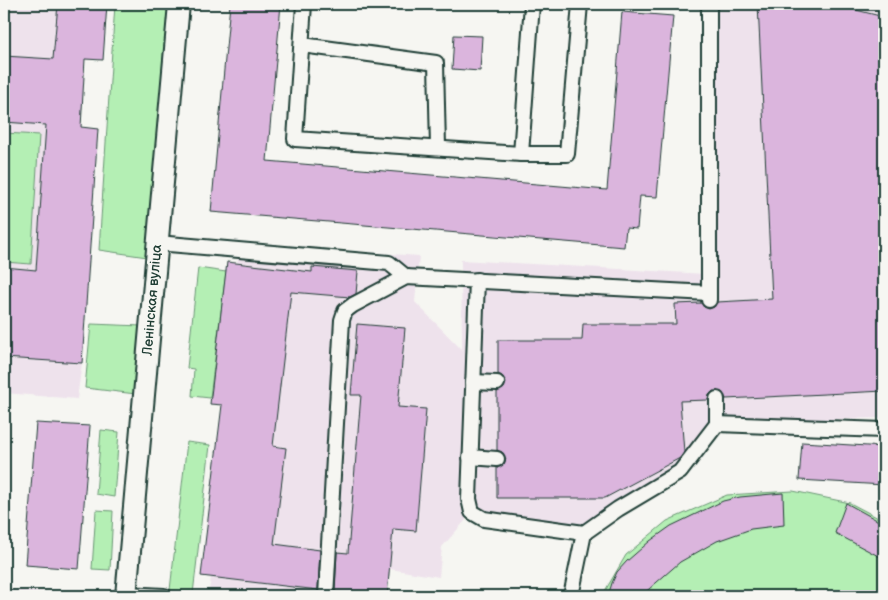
<svg xmlns="http://www.w3.org/2000/svg" width="888" height="600" font-family="'Balsamiq Sans',sans-serif">
	<style>
		.built { fill: #eee2ec }
		.green { fill: #b4efb4; stroke: #6a9674 }
		.building { fill: #dbb5dd; stroke: #1f3d34 }
		.lines { fill: none; stroke-linecap: round; stroke-linejoin: round }
		.service-casing { stroke: #1f3d34; stroke-width: 18 }
		.pedestrian-casing { stroke: #1f3d34; stroke-width: 24 }
		.service { stroke: #f6f6f2; stroke-width: 14 }
		.pedestrian { stroke: #f6f6f2; stroke-width: 20 }
		.labels { text-anchor: middle; dominant-baseline: central; stroke-width: 5; stroke-linejoin: round; paint-order: stroke }
		.street-label { font-size: 14px; fill: #1f3d34; stroke: #f6f6f2 }
	</style>
	<rect width="100%" height="100%" fill="#f6f6f2"/>
	<filter id="ink" filterUnits="userSpaceOnUse"><feTurbulence type="fractalNoise" baseFrequency=".02" numOctaves="2"/><feDisplacementMap in="SourceGraphic" scale="10" xChannelSelector="R" yChannelSelector="G"/><feConvolveMatrix kernelMatrix="1 2 1 2 8 2 1 2 1" color-interpolation-filters="sRGB"/></filter>
	<g filter="url(#ink)">
		<g class="built">
			<path d="M4 4H107L103 60H85L81 127 98 129 82 363 77 399 4 393Z"/>
			<path d="M709 4H884V418L723 422 702 454 584 533 472 513 442 547 439 577 390 569 387 596H208L211 578 201 576 218 434 237 406 210 404 227 262 237 263 241 243 419 256 415 302 462 350 461 260 705 274Z"/>
			<path d="M4 589 71 594 100 596H4Z"/>
		</g>
		<g class="green">
			<path d="M115 4H172L147 257 99 250Z"/>
			<path d="M4 133 39 135 31 264 4 262Z"/>
			<path d="M198 268 226 272 210 398 192 396 194 369 187 368Z"/>
			<path d="M91 324 142 326 136 394 85 388Z"/>
			<path d="M101 430 119 432 114 497 96 494Z"/>
			<path d="M187 442 210 445 193 594 170 590Z"/>
			<path d="M793 491 850 503 884 521V596H602L626 555 667 521 727 495Z"/>
			<path d="M96 510 113 511 110 570 92 569Z"/>
		</g>
		<g class="building">
			<path d="M58 4H107L103 60 85 59 81 127 98 129 82 363 4 358V267L36 270 46 125 4 122V56L53 59Z"/>
			<path d="M230 4H281L267 161 607 190 622 12 673 16 657 197 640 196 637 229 626 228 624 247 211 212Z"/>
			<path d="M758 4H849L848 8 884 17V391L726 399 722 392 713 391 709 395 708 400 680 401 684 452 680 458 605 498H497V468L504 464 506 459 502 452 497 450V392L504 388 506 383 502 376 498 374V340H582L583 324H676L675 304 701 303 704 307 709 309 714 307 717 302 772 299Z"/>
			<path d="M454 35 482 36 480 71 452 69Z"/>
			<path d="M227 262 312 272V267L358 271 356 294 350 297 291 292 273 446 286 448 274 544 320 550 318 590 201 576 222 405 210 404Z"/>
			<path d="M357 324 405 328 398 407 426 409 416 531 393 529 387 596H345V593L335 592 337 552 348 553 361 395H351Z"/>
			<path d="M36 423 90 426 79 569 25 565Z"/>
			<path d="M802 442 884 447V485L799 480Z"/>
			<path d="M783 493 784 525 751 529 717 541 680 562 641 596H608L612 583 617 572 627 561 650 541 671 526 723 501 740 497Z"/>
			<path d="M846 503 884 524V559L835 533Z"/>
		</g>
		<g class="lines">
			<defs>
				<g id="service">
					<path d="M304 4 295 139 521 154H567L580 4"/>
					<path d="M709 4V300"/>
					<path d="M302 45 436 63 438 147"/>
					<path d="M521 154 532 4"/>
					<path d="M157 243 389 263 406 277"/>
					<path d="M477 280 469 499 472 512 484 519 584 533 618 509 680 472 717 424V399"/>
					<path d="M473 382 497 383"/>
					<path d="M717 424 884 430"/>
					<path d="M470 457 497 459"/>
					<path d="M126 594 164 596"/>
					<path d="M326 596 342 320 345 311 353 305 406 277 709 293"/>
					<path d="M571 596 584 533"/>
				</g>
				<path id="pedestrian" d="M126 596 179 4"/>
			</defs>
			<use href="#service" class="service-casing"/>
			<use href="#pedestrian" class="pedestrian-casing"/>
			<use href="#service" class="service"/>
			<use href="#pedestrian" class="pedestrian"/>
		</g>
	</g>
	<g class="labels">
		<g class="street-label">
			<text transform="translate(152 300) rotate(-85)">Ленінская вуліца</text>
		</g>
	</g>
	<rect width="888" height="600" fill="none" stroke="#f6f6f2" stroke-width="20"/>
	<rect x="10" y="10" width="868" height="580" fill="none" stroke="#1f3d34" stroke-width="2" filter="url(#ink)"/>
</svg>
